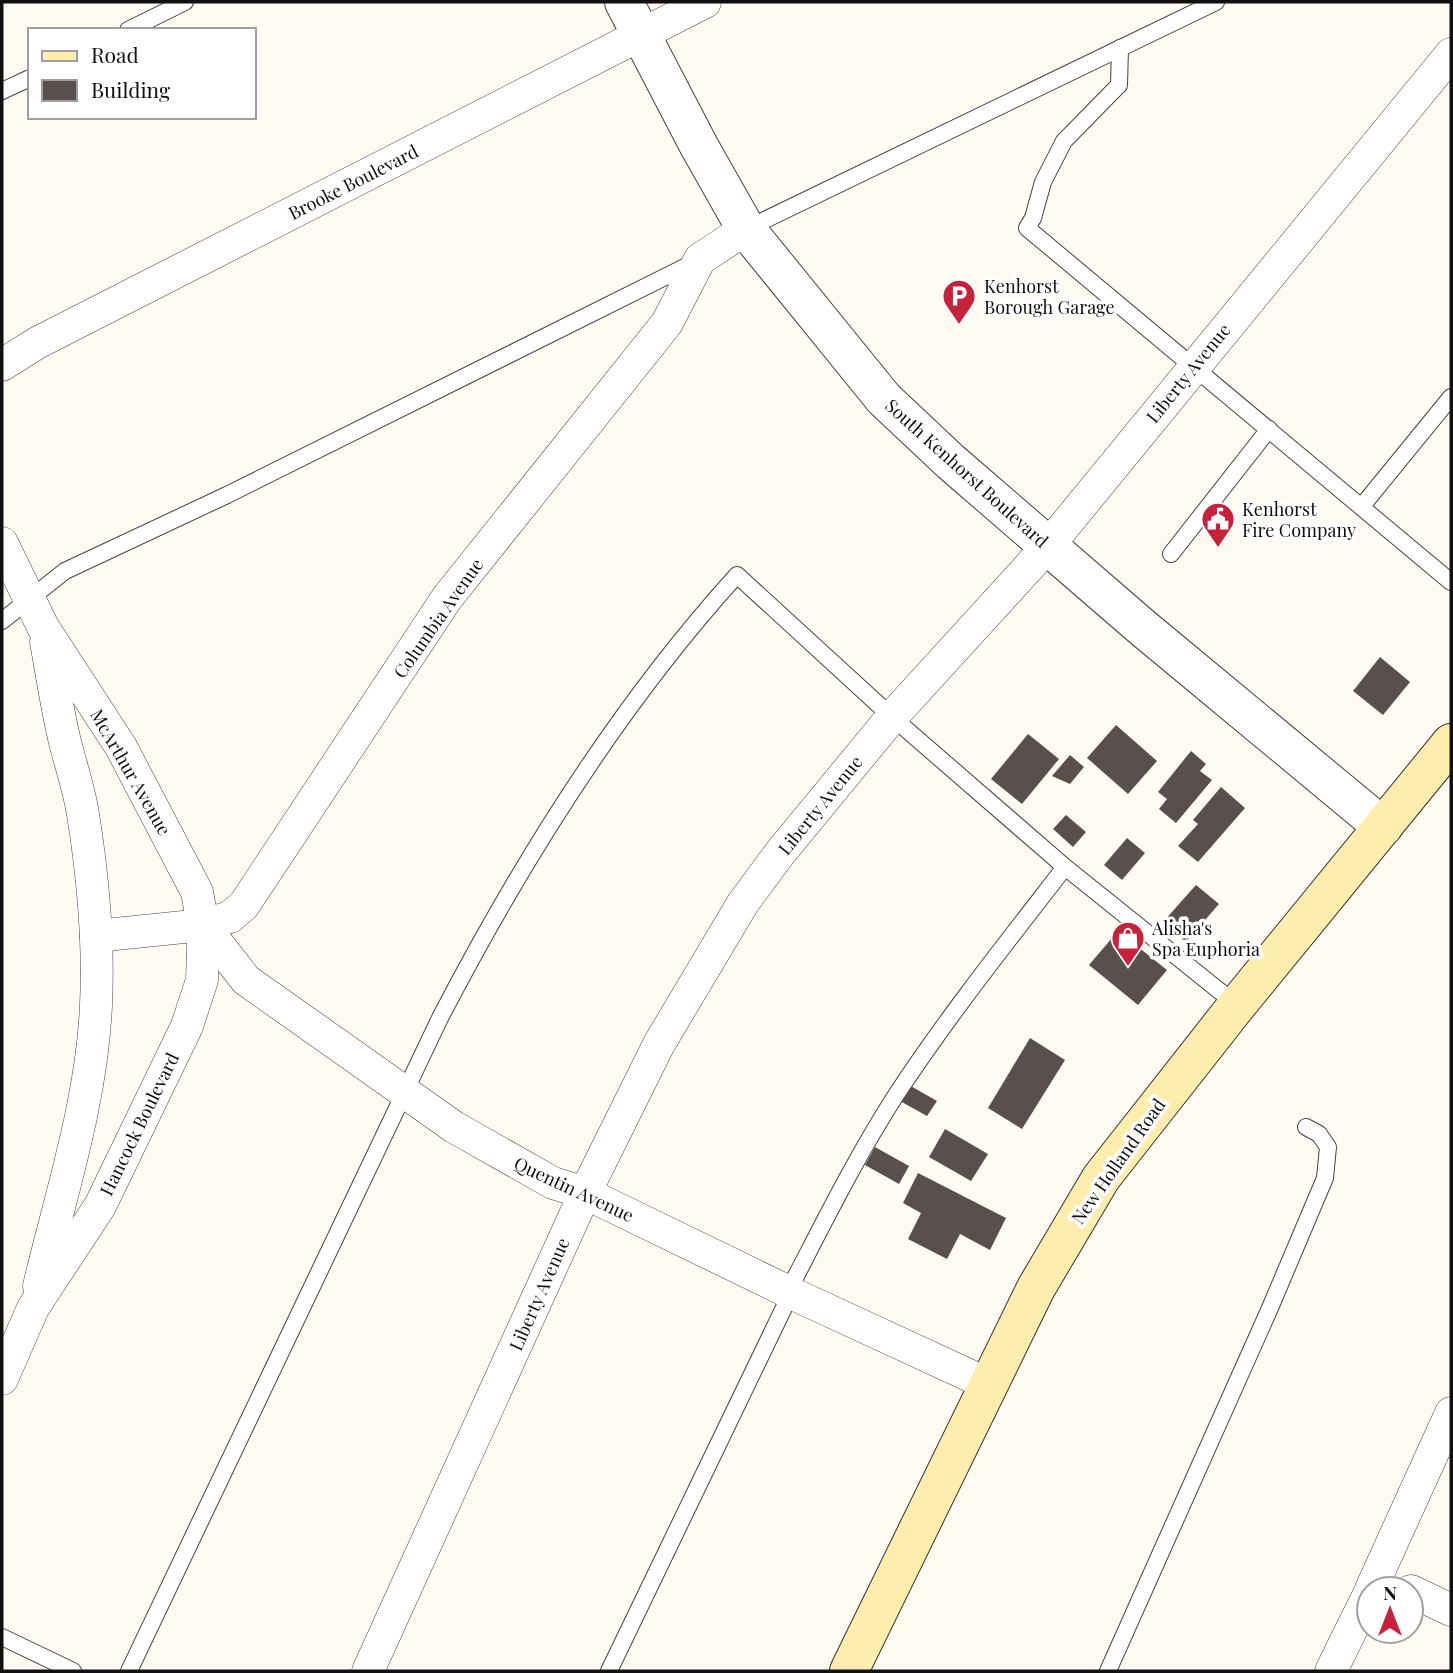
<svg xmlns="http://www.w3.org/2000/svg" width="1453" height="1673" font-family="'Playfair Display',serif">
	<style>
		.building { fill: #594f4c }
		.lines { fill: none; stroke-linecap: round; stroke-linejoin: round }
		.service-casing { stroke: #434343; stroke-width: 18 }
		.minor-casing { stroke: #434343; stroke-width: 33 }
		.tertiary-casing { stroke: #434343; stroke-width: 40 }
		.secondary-casing { stroke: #323232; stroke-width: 40 }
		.service { stroke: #fff; stroke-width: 16 }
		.minor { stroke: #fff; stroke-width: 32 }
		.tertiary { stroke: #fff; stroke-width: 38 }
		.secondary { stroke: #ffedae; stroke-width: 38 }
		.labels { text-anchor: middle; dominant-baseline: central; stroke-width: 7; stroke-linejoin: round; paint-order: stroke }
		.street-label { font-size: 18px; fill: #101010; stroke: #fff }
		.poi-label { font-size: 18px; fill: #101010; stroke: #fff; text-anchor: start }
	</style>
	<rect width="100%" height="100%" fill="#fffbf3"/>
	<g class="building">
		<path d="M1380 657 1410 682 1383 715 1353 691Z"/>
		<path d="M1116 725 1157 761 1128 794 1087 758Z"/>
		<path d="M1028 734 1059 759 1022 804 991 779Z"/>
		<path d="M1191 751 1206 764 1200 771 1212 780 1176 823 1159 809 1167 799 1158 792Z"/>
		<path d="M1070 755 1084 767 1070 784 1052 776Z"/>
		<path d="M1221 787 1245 808 1198 862 1178 846 1198 824 1193 820Z"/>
		<path d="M1066 815 1086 832 1073 847 1053 829Z"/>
		<path d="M1127 838 1145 853 1122 880 1104 865Z"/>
		<path d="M1196 885 1219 904 1186 942 1163 922Z"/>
		<path d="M1118 931 1167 970 1138 1005 1089 965Z"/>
		<path d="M1030 1038 1065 1060 1022 1129 988 1108Z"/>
		<path d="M909 1085 937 1101 927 1116 900 1101Z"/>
		<path d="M945 1129 988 1154 971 1181 929 1157Z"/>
		<path d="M875 1147 909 1166 899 1184 865 1165Z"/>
		<path d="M918 1173 1006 1218 990 1250 960 1234 947 1259 908 1239 921 1213 903 1203Z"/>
	</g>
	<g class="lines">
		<defs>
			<g id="service">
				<path d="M128 30 185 2"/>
				<path d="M1120 48 1119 85 1064 141 1043 182 1033 218 1027 228 1451 582"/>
				<path d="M2 91 30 78"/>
				<path d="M746 229 1216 2"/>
				<path d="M1362 506 1451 397"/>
				<path d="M1171 554 1269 429"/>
				<path d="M2 621 65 571 227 495 695 262"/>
				<path d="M2 1637 73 1671"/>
				<path d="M129 1671 440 1018C520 864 620 704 737 575L892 717 1065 867 1237 1005"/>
				<path d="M609 1671 791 1293 795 1278C827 1216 858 1154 896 1095 948 1016 1007 942 1065 867"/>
				<path d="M1108 1671 1270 1308 1325 1178 1328 1147 1319 1134 1306 1127"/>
			</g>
			<g id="minor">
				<path d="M2 365 37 343 705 2"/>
				<path d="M2 543 43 627 121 747 197 892 203 925V952L202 980 187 1026 100 1206 33 1308 2 1379"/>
				<path d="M203 925 246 980 454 1127 553 1183 585 1193 791 1293 990 1385"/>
				<path d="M96 936 203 925 230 917 244 905 447 598 667 323 700 259 746 229"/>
				<path d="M39 1286C61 1194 92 1100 96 1005 99 941 93 877 83 814 79 789 71 766 65 742 57 709 52 675 46 642"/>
				<path d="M1371 1589 1451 1413"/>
				<path d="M1411 1591 1451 1610"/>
				<path d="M368 1671 585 1193 659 1044 743 903 780 853 892 717 1048 546 1451 54"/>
				<path d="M1331 1671 1369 1594"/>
			</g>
			<path id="tertiary" d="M624 2 699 146 746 229 884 399 951 462 1143 628 1383 827"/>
			<path id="secondary" d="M849 1671 1036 1288 1101 1178 1237 1005 1451 743"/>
		</defs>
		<use href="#service" class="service-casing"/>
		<use href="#minor" class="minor-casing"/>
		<use href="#tertiary" class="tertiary-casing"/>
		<use href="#secondary" class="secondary-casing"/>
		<use href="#service" class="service"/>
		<use href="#minor" class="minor"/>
		<use href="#tertiary" class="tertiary"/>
		<use href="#secondary" class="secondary"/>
	</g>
	<defs>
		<symbol id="parking-pin" viewBox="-11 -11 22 30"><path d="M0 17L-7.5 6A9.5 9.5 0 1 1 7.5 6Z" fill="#c6223c" stroke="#fff"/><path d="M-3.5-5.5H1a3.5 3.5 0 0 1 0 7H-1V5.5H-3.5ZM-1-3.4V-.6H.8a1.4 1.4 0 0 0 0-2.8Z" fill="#fff"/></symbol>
		<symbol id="civic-pin" viewBox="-11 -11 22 30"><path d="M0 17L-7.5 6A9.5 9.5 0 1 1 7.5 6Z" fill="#c6223c" stroke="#fff"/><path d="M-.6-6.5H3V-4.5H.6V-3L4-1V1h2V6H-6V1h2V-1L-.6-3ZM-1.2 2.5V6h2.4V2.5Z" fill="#fff"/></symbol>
		<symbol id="shop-pin" viewBox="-11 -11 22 30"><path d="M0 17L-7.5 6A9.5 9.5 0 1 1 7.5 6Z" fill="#c6223c" stroke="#fff"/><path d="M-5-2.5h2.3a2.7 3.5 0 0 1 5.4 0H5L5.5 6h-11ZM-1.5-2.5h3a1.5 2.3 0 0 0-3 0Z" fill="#fff"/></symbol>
	</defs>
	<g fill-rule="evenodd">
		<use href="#parking-pin" x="940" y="277" width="38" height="52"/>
		<use href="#civic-pin" x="1199" y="500" width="38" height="52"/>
		<use href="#shop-pin" x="1109" y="919" width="38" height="52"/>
	</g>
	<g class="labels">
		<g class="street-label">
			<text transform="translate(353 182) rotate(-27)">Brooke Boulevard</text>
			<text transform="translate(1188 373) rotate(-51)">Liberty Avenue</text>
			<text transform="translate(967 473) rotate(42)">South Kenhorst Boulevard</text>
			<text transform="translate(438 618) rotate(-55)">Columbia Avenue</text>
			<text transform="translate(131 772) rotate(60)">McArthur Avenue</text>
			<text transform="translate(820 805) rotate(-51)">Liberty Avenue</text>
			<text transform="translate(139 1124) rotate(-64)">Hancock Boulevard</text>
			<text transform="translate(1118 1161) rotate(-55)">New Holland Road</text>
			<text transform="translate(574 1189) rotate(25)">Quentin Avenue</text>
			<text transform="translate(539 1294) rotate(-66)">Liberty Avenue</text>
		</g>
		<g class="poi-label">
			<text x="984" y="286">Kenhorst<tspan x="984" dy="21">Borough Garage</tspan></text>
			<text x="1242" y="509">Kenhorst<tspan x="1242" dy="21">Fire Company</tspan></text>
			<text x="1152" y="928">Alisha's<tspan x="1152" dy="21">Spa Euphoria</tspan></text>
		</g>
	</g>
	<rect width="1453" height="1673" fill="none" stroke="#101010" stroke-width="7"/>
	<rect x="28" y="28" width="228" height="91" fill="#ffffff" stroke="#9f9f9f" stroke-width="2"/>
	<rect x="42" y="51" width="35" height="10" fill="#ffedae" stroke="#9f9f9f" stroke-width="2"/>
	<text x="91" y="63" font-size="21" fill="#101010">Road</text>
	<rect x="42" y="80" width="35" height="21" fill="#594f4c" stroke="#9f9f9f" stroke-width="2"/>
	<text x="91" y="98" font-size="21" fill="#101010">Building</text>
	<g transform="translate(1390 1610)"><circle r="33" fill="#ffffff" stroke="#9f9f9f" stroke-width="2"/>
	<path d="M0-5L12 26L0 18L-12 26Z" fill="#c6223c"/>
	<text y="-10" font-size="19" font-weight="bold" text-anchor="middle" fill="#101010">N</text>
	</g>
</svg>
